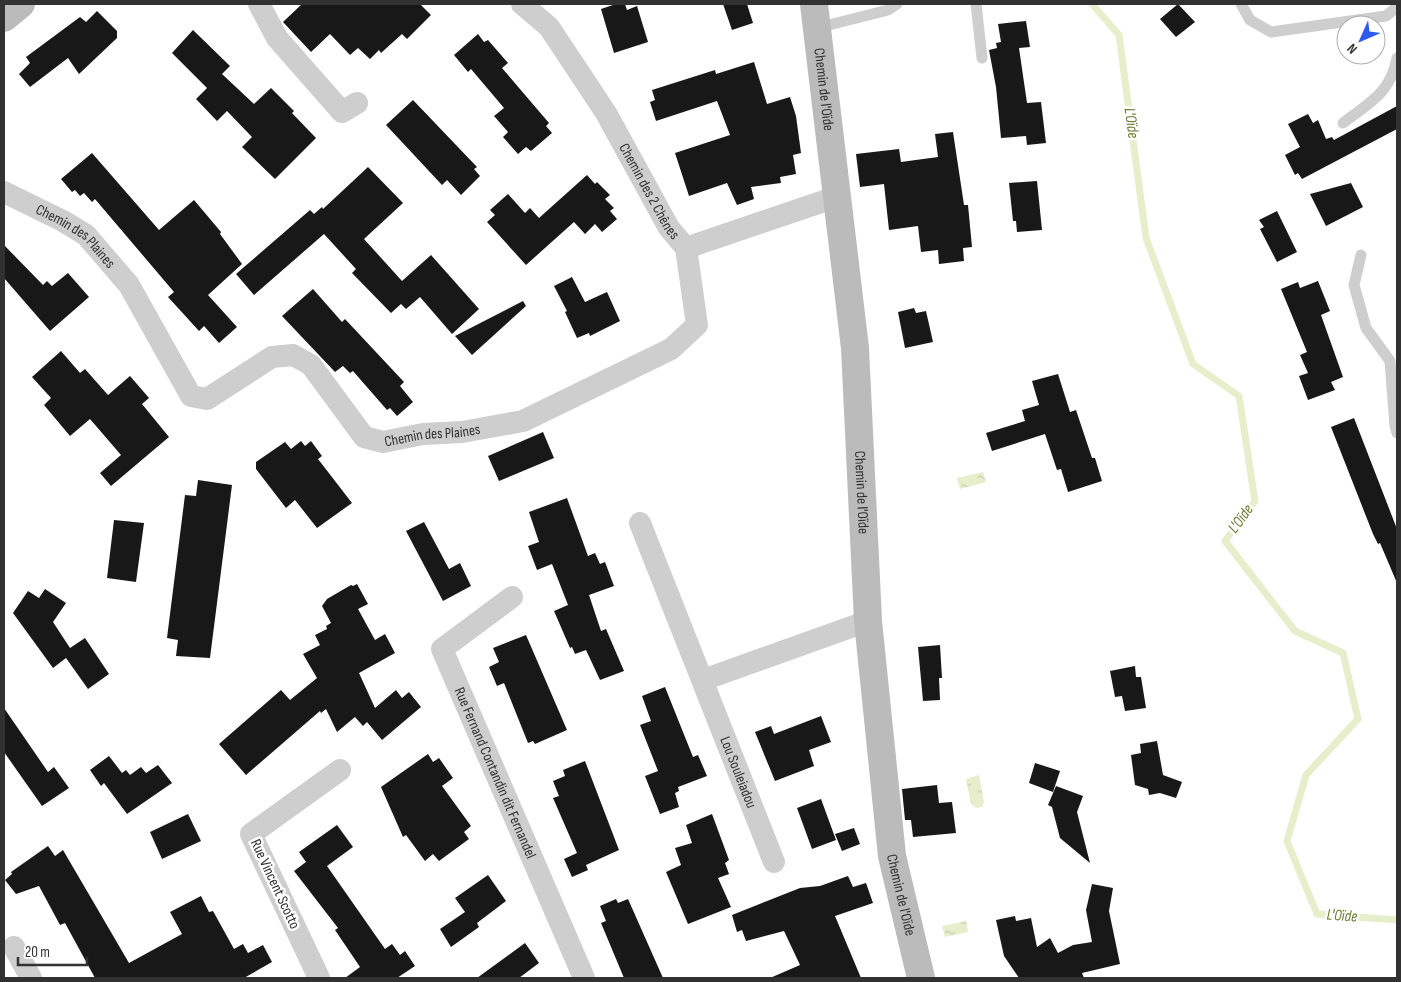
<svg xmlns="http://www.w3.org/2000/svg" width="1401" height="982" font-family="'Sofia Sans Condensed',sans-serif">
	<style>
		.water { fill: url(#water-ripples) }
		.lines { fill: none; stroke-linecap: round; stroke-linejoin: round }
		.stream { stroke: #e6eecb; stroke-width: 7 }
		.building { fill: #181818 }
		.lane { stroke: #cecece; stroke-width: 11 }
		.street { stroke: #cecece; stroke-width: 22 }
		.secondary { stroke: #bbb; stroke-width: 28 }
		.labels { text-anchor: middle; dominant-baseline: central; stroke-width: 5; stroke-linejoin: round; paint-order: stroke }
		.street-label { font-size: 15px; fill: #313131; stroke: #fff }
		.water-label { font-size: 16px; font-style: italic; fill: #6b7c33; stroke: #fff }
	</style>
	<defs>
		<pattern id="water-ripples" width="26" height="14" patternUnits="userSpaceOnUse" patternTransform="scale(1.25)"><rect width="26" height="14" fill="#e6eecb"/><path d="M2 4q2-2 4 0t4 0M15 11q2-2 4 0t4 0" fill="none" stroke="#c6cdaf"/></pattern>
	</defs>
	<rect width="100%" height="100%" fill="#fff"/>
	<g class="water">
		<path d="M983 472 986 482 960 489 957 478Z"/>
		<path d="M979 775 984 802 982 807 976 808 971 804 966 779Z"/>
		<path d="M966 921 968 932 945 937 942 926Z"/>
	</g>
	<g class="lines">
		<path class="stream" d="M1092 4 1119 35 1146 238 1193 364 1239 396 1255 501 1225 541 1295 631 1343 653 1358 719 1306 775 1287 841 1317 914 1397 920"/>
	</g>
	<g class="building">
		<path d="M302 4H420L431 15 407 39 402 34 381 53 379 50 370 59 358 48 350 55 330 34 311 52 283 22Z"/>
		<path d="M616 4H625L627 10 637 6 648 42 614 53 601 9Z"/>
		<path d="M723 4H747L753 23 732 30Z"/>
		<path d="M1178 4 1195 22 1176 37 1160 19Z"/>
		<path d="M97 11 117 31V38L79 74 68 58 30 87 19 74 30 63 26 57 80 17 86 22Z"/>
		<path d="M1026 21 1030 47 1019 48 1027 103 1041 102 1046 143 1027 145 1026 136 1001 138 996 87 989 50 997 48 996 43 1001 42 998 24Z"/>
		<path d="M193 30 230 66 222 74 254 104 271 88 294 111 292 113 316 138 275 179 242 147 252 137 227 111 217 121 196 99 207 88 172 53Z"/>
		<path d="M478 34 484 42 488 40 508 63 502 68 549 123 546 126 552 133 531 151 526 147 518 154 503 137 508 132 494 116 504 108 471 69 468 72 454 55Z"/>
		<path d="M754 62 767 104 790 97 796 116 801 153 793 155 796 174 780 177 781 183 751 187 754 199 737 205 727 183 689 196 675 153 730 135 717 101 656 121 650 102 655 100 652 90 715 70 716 74Z"/>
		<path d="M413 100 477 167 474 169 480 176 461 195 447 180 442 185 386 125Z"/>
		<path d="M1397 106V129L1302 179 1298 173 1295 175 1285 155 1300 147 1288 124 1308 114 1313 123 1318 120 1326 139 1332 137 1334 140Z"/>
		<path d="M953 132 964 205H968L972 247 963 248 964 261 939 264 938 250 921 252 918 226 889 230 884 184 860 187 856 154 899 149 901 162 938 157 935 134Z"/>
		<path d="M92 153 159 230 194 200 221 232 220 234 242 264 208 295 237 327 219 343 204 326 199 331 168 297 174 292 95 199 92 202 84 193 80 196 75 190 72 192 61 179Z"/>
		<path d="M368 167 403 203 364 239 402 281 431 255 479 309 452 334 420 297 406 309 401 304 391 313 352 273 356 269 324 234 254 295 236 274 310 210 314 214 322 207 323 209Z"/>
		<path d="M587 175 595 184 597 182 610 195 605 199 614 208 610 211 617 219 602 232 595 224 585 234 574 222 526 265 487 222 495 215 490 210 508 194 525 213 530 208 539 218Z"/>
		<path d="M1037 181 1042 230 1017 232 1016 221H1013L1009 183Z"/>
		<path d="M1351 183 1363 207 1326 226 1310 194Z"/>
		<path d="M1277 211 1297 252 1277 262 1260 229 1264 227 1259 220Z"/>
		<path d="M4 245 43 285 47 281 52 286 68 273 89 297 50 331 4 278Z"/>
		<path d="M572 277 585 302 607 292 620 321 590 336 589 333 577 338 565 312 567 311 554 286Z"/>
		<path d="M1318 281 1330 311 1321 315 1343 377 1331 382 1335 390 1308 400 1299 376 1308 373 1300 355 1307 352 1281 289 1298 282 1300 288Z"/>
		<path d="M313 289 342 322 345 319 404 382 400 386 413 402 397 416 390 408 387 410 353 371 350 373 343 366 335 372 282 316Z"/>
		<path d="M523 301 526 306 472 355 455 336Z"/>
		<path d="M914 308 916 313 926 311 933 342 905 348 898 312Z"/>
		<path d="M61 351 80 373 85 369 108 395 130 376 149 398 142 404 169 437 111 486 100 473 121 455 90 419 70 436 44 405 51 398 32 377Z"/>
		<path d="M1058 374 1070 412 1076 410 1092 458H1095L1102 481 1068 492 1061 469 1057 470 1045 434 992 451 986 433 1025 421 1022 410 1039 405 1032 381Z"/>
		<path d="M1354 418 1397 529V583L1380 543 1378 544 1373 534 1331 427Z"/>
		<path d="M543 432 554 458 499 481 488 456Z"/>
		<path d="M301 441 305 446 311 441 322 456 318 459 352 503 317 528 295 500 286 508 256 469V462L285 442 291 449Z"/>
		<path d="M198 480 232 485 210 658 176 656 178 640 167 638 185 495 196 496Z"/>
		<path d="M567 498 588 556 595 553 600 564 605 562 614 586 589 595 601 631 606 629 624 671 600 680 586 650 575 654 572 647 570 648 554 611 568 605 552 564 537 570 528 546 539 542 529 512Z"/>
		<path d="M114 520 144 523 136 582 107 578Z"/>
		<path d="M424 522 449 569 460 563 471 586 443 601 406 531Z"/>
		<path d="M357 584 368 604 358 609 375 640 385 634 395 653 359 673 375 708 396 690 402 698 409 692 421 707 382 740 367 722 363 726 355 717 337 732 326 709 321 713 320 711 246 775 219 744 281 690 290 700 317 678 303 654 320 645 315 635 327 629 326 626 331 623 322 606 327 599 351 585 353 586Z"/>
		<path d="M45 589 66 603 53 622 70 648 85 638 109 674 88 689 66 658 53 668 13 613 28 591 39 598Z"/>
		<path d="M526 635 567 730 535 744 533 741 528 743 504 683 497 686 489 667 499 662 493 648Z"/>
		<path d="M940 645 942 678H939L940 700 923 701 918 647Z"/>
		<path d="M1135 666 1136 677H1141L1146 708 1125 711 1122 696 1115 697 1110 671Z"/>
		<path d="M665 687 693 757 698 755 707 776 678 787 679 791 675 793 679 807 660 814 645 776 658 771 640 725 651 721 642 696Z"/>
		<path d="M4 708 48 772 54 767 69 788 42 806 4 752Z"/>
		<path d="M821 716 831 742 809 750 814 766 775 781 755 732 771 726 774 734Z"/>
		<path d="M1157 741 1163 775 1182 782 1176 798 1160 793 1149 795 1148 789 1135 785 1131 755 1141 753 1140 744Z"/>
		<path d="M428 754 433 762 439 758 453 778 442 786 471 826 464 832 469 839 439 861 433 854 425 861 406 835 403 837 381 787Z"/>
		<path d="M109 756 122 773 126 770 130 775 141 767 146 773 158 765 172 783 127 814 104 783 101 786 90 770Z"/>
		<path d="M585 761 619 850 586 865 588 870 572 877 564 859 577 853 553 798 559 796 553 781 565 776 563 770Z"/>
		<path d="M1035 763 1060 771 1053 792 1029 783Z"/>
		<path d="M937 785 939 803 952 802 956 833 913 837 911 820H905L902 789Z"/>
		<path d="M1056 786 1083 796 1077 812 1090 863 1060 838 1052 807 1048 805Z"/>
		<path d="M821 799 836 840 812 849 797 808Z"/>
		<path d="M188 814 201 841 162 859 150 832Z"/>
		<path d="M712 814 729 860 725 863 729 874 718 878 731 907 688 924 666 872 681 865 675 848 692 843 686 825Z"/>
		<path d="M337 825 353 847 327 866 385 949 392 944 400 955 405 951 415 966 397 978H345L360 967 335 930 338 928 294 871 306 862 299 852Z"/>
		<path d="M854 828 860 844 842 851 835 834Z"/>
		<path d="M48 846 55 856 63 850 129 963 182 934 170 912 201 896 209 912 213 911 234 949 243 944 248 953 263 945 272 962 244 978H95L65 923 60 925 39 886 16 894 5 880 12 874 11 872Z"/>
		<path d="M488 875 506 901 477 923 479 927 451 947 440 929 465 912 455 898Z"/>
		<path d="M848 876 853 887 866 883 873 903 835 916 861 978H770L800 965 784 931 746 941 742 930 737 932 732 915 800 888 820 886Z"/>
		<path d="M1092 884 1113 888 1109 911 1120 964 1082 973 1084 978H1019L1004 956 996 920 1015 916 1016 921 1031 918 1037 947 1050 938 1058 953 1073 945 1092 942 1086 910Z"/>
		<path d="M616 899 618 903 628 899 663 978H624L601 923 606 921 600 906Z"/>
		<path d="M525 943 539 963 519 978H477Z"/>
	</g>
	<g class="lines">
		<g class="lane">
			<path d="M976 4 982 58"/>
			<path d="M1241 4 1250 20 1271 32 1386 16 1397 7"/>
			<path d="M817 28 888 10 897 4"/>
			<path d="M1343 123C1370 102 1390 94 1397 58"/>
			<path d="M1361 255 1354 285 1366 328 1390 361 1395 426 1397 433"/>
		</g>
		<g class="street">
			<path d="M259 4 277 38 342 112 357 103"/>
			<path id="s1" d="M522 4 549 27 606 113 669 228 686 248"/>
			<path id="s2" d="M4 192 63 221 86 235 129 285 191 396 207 399 272 357 293 355 311 365 364 437 383 442 423 434 462 432 523 421 671 349 697 325 686 248"/>
			<path d="M686 248 836 197"/>
			<path id="s3" d="M640 523 774 862"/>
			<path id="s4" d="M512 597 442 649 584 978"/>
			<path d="M703 680 868 621"/>
			<path d="M14 947 31 978"/>
			<path d="M319 978 251 834 340 770"/>
		</g>
		<g class="secondary">
			<path id="s5" d="M814 4 855 348 868 621 892 856 921 978"/>
			<path d="M4 18 21 4"/>
		</g>
	</g>
	<g class="labels">
		<g class="street-label">
			<text stroke="none"><textPath href="#s5" startOffset="86">Chemin de l'Oïde</textPath></text>
			<text stroke="none"><textPath href="#s1" startOffset="228">Chemin des 2 Chênes</textPath></text>
			<text stroke="none"><textPath href="#s2" startOffset="85">Chemin des Plaines</textPath></text>
			<text stroke="none"><textPath href="#s2" startOffset="580">Chemin des Plaines</textPath></text>
			<text stroke="none"><textPath href="#s5" startOffset="491">Chemin de l'Oïde</textPath></text>
			<text stroke="none"><textPath href="#s3" startOffset="268">Lou Souleiadou</textPath></text>
			<text stroke="none"><textPath href="#s4" startOffset="222">Rue Fernand Contandin dit Fernandel</textPath></text>
			<text transform="translate(275 884) rotate(65)">Rue Vincent Scotto</text>
			<text stroke="none"><textPath href="#s5" startOffset="896">Chemin de l'Oïde</textPath></text>
		</g>
		<g class="water-label">
			<text transform="translate(1131 123) rotate(82)">L'Oïde</text>
			<text transform="translate(1241 519) rotate(-54)">L'Oïde</text>
			<text transform="translate(1342 916) rotate(4)">L'Oïde</text>
		</g>
	</g>
	<rect width="1401" height="982" fill="none" stroke="#313131" stroke-width="10"/>
	<g transform="translate(1361 40) rotate(225)"><circle r="24" fill="#ffffff" stroke="#adadad"/>
	<path d="M0-4L9 19L0 12L-9 19Z" fill="#2f5bec"/>
	<text y="-8" font-size="14" font-weight="bold" text-anchor="middle" fill="#313131">N</text>
	</g>
	<path d="M18 957v8h69v-8" fill="none" stroke="#313131" stroke-width="2.5"/>
	<text x="25" y="957" font-size="15" fill="#313131" stroke="#ffffff" stroke-width="4" paint-order="stroke">20 m</text>
</svg>
